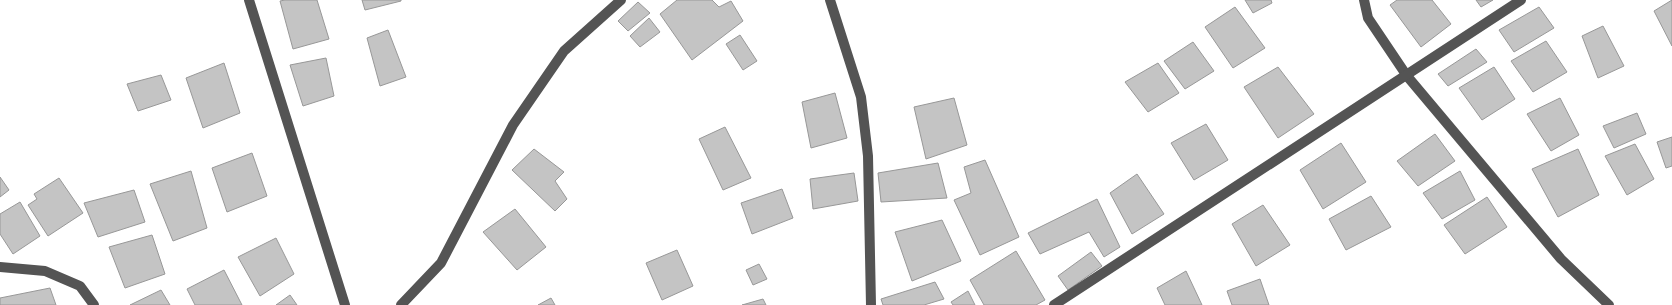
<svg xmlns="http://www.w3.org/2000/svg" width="1672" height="305" font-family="Inter,sans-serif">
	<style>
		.building { fill: #c4c4c4; stroke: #989898 }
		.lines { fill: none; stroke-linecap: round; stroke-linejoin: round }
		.minor { stroke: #545454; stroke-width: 10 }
	</style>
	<rect width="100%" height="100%" fill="#fff"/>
	<g class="building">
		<path d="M285 0H317L329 39 293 49 280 1Z"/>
		<path d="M362 0H401V1L365 10Z"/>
		<path d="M677 0H712L719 7 731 1 743 21 692 60 660 14Z"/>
		<path d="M1245 0H1271L1272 3 1253 13Z"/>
		<path d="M1397 0H1432L1451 24 1421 47 1390 5Z"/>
		<path d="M1476 0H1493L1481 7Z"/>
		<path d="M1672 0V46L1654 11Z"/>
		<path d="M638 2 650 13 628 31 618 21Z"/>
		<path d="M1235 7 1265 48 1233 68 1205 27Z"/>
		<path d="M1539 7 1554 28 1514 52 1499 30Z"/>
		<path d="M649 18 660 32 640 47 630 36Z"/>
		<path d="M1603 26 1624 66 1598 78 1582 36Z"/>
		<path d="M388 30 406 77 380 86 367 38Z"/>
		<path d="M740 35 757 61 743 70 726 44Z"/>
		<path d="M1546 41 1567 72 1533 92 1511 61Z"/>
		<path d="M1193 42 1214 71 1185 89 1164 61Z"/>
		<path d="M1476 49 1487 62 1448 86 1438 74Z"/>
		<path d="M326 58 334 96 303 106 290 65Z"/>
		<path d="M224 63 240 113 203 128 186 78Z"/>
		<path d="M1158 63 1179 93 1148 112 1125 82Z"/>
		<path d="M1278 67 1314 114 1278 138 1244 87Z"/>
		<path d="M1494 67 1515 99 1482 120 1459 88Z"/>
		<path d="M161 75 171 100 138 111 127 84Z"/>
		<path d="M835 93 847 138 811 148 802 102Z"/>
		<path d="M954 98 967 145 926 159 914 107Z"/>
		<path d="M1560 98 1579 135 1551 151 1527 114Z"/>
		<path d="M1637 113 1646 134 1614 148 1603 126Z"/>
		<path d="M1206 124 1228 160 1194 180 1171 143Z"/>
		<path d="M725 127 751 178 723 190 699 139Z"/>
		<path d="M1435 134 1455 161 1418 186 1397 161Z"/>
		<path d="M1672 137V166L1666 168 1657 142Z"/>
		<path d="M1341 143 1366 182 1323 209 1300 170Z"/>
		<path d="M1635 144 1654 179 1627 195 1605 156Z"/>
		<path d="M534 149 564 172 555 181 567 199 555 211 512 170Z"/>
		<path d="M1578 149 1599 195 1558 217 1532 169Z"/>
		<path d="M252 153 267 196 227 212 212 168Z"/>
		<path d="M985 160 1019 237 980 255 954 200 971 193 964 167Z"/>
		<path d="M938 163 947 198 881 202 878 173Z"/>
		<path d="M191 171 207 228 173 241 150 184Z"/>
		<path d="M1460 171 1475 200 1442 219 1423 193Z"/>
		<path d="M854 173 858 201 813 209 810 179Z"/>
		<path d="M1137 174 1164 214 1132 234 1110 193Z"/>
		<path d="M0 177 9 190 0 197Z"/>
		<path d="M59 178 83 213 48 236 28 205 37 199 34 194Z"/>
		<path d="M782 189 793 218 752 234 741 203Z"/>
		<path d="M134 190 145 222 98 237 84 203Z"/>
		<path d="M1371 196 1391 227 1346 250 1329 219Z"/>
		<path d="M1487 197 1507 227 1465 254 1444 225Z"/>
		<path d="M1097 199 1120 247 1104 257 1089 232 1040 254 1028 233Z"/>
		<path d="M20 202 40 236 13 254 0 234V214Z"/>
		<path d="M1263 205 1290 245 1256 266 1232 224Z"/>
		<path d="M515 209 546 247 517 270 483 232Z"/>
		<path d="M942 220 961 261 912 281 895 232Z"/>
		<path d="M152 235 165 274 125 288 109 247Z"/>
		<path d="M276 238 294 274 260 296 238 257Z"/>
		<path d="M677 250 693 286 662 300 646 263Z"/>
		<path d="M1016 251 1045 300 1036 305H984L970 280Z"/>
		<path d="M1091 252 1102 266 1068 290 1058 276Z"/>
		<path d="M759 264 767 279 753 285 746 270Z"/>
		<path d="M224 270 242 305H195L187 289Z"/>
		<path d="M1186 271 1202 305H1165L1157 288Z"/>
		<path d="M1260 279 1269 305H1232L1227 291Z"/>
		<path d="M935 282 944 299 924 305H883L881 299Z"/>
		<path d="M50 288 56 305H0V298Z"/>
		<path d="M161 290 170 305H130Z"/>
		<path d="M968 291 975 305H953L951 302Z"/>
		<path d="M290 295 297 305H276Z"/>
		<path d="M551 298 555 305H538Z"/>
		<path d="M763 299 766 305H742Z"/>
	</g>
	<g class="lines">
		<g class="minor">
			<path d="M249 0 345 305"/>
			<path d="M830 0 861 97 868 156 871 305"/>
			<path d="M1364 0 1368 18 1407 76 1561 259 1609 305"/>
			<path d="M0 267 45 271 80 286 94 305"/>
			<path d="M401 305 441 263 513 125 564 51 621 0"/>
			<path d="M1054 305 1521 0"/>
		</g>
	</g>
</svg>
